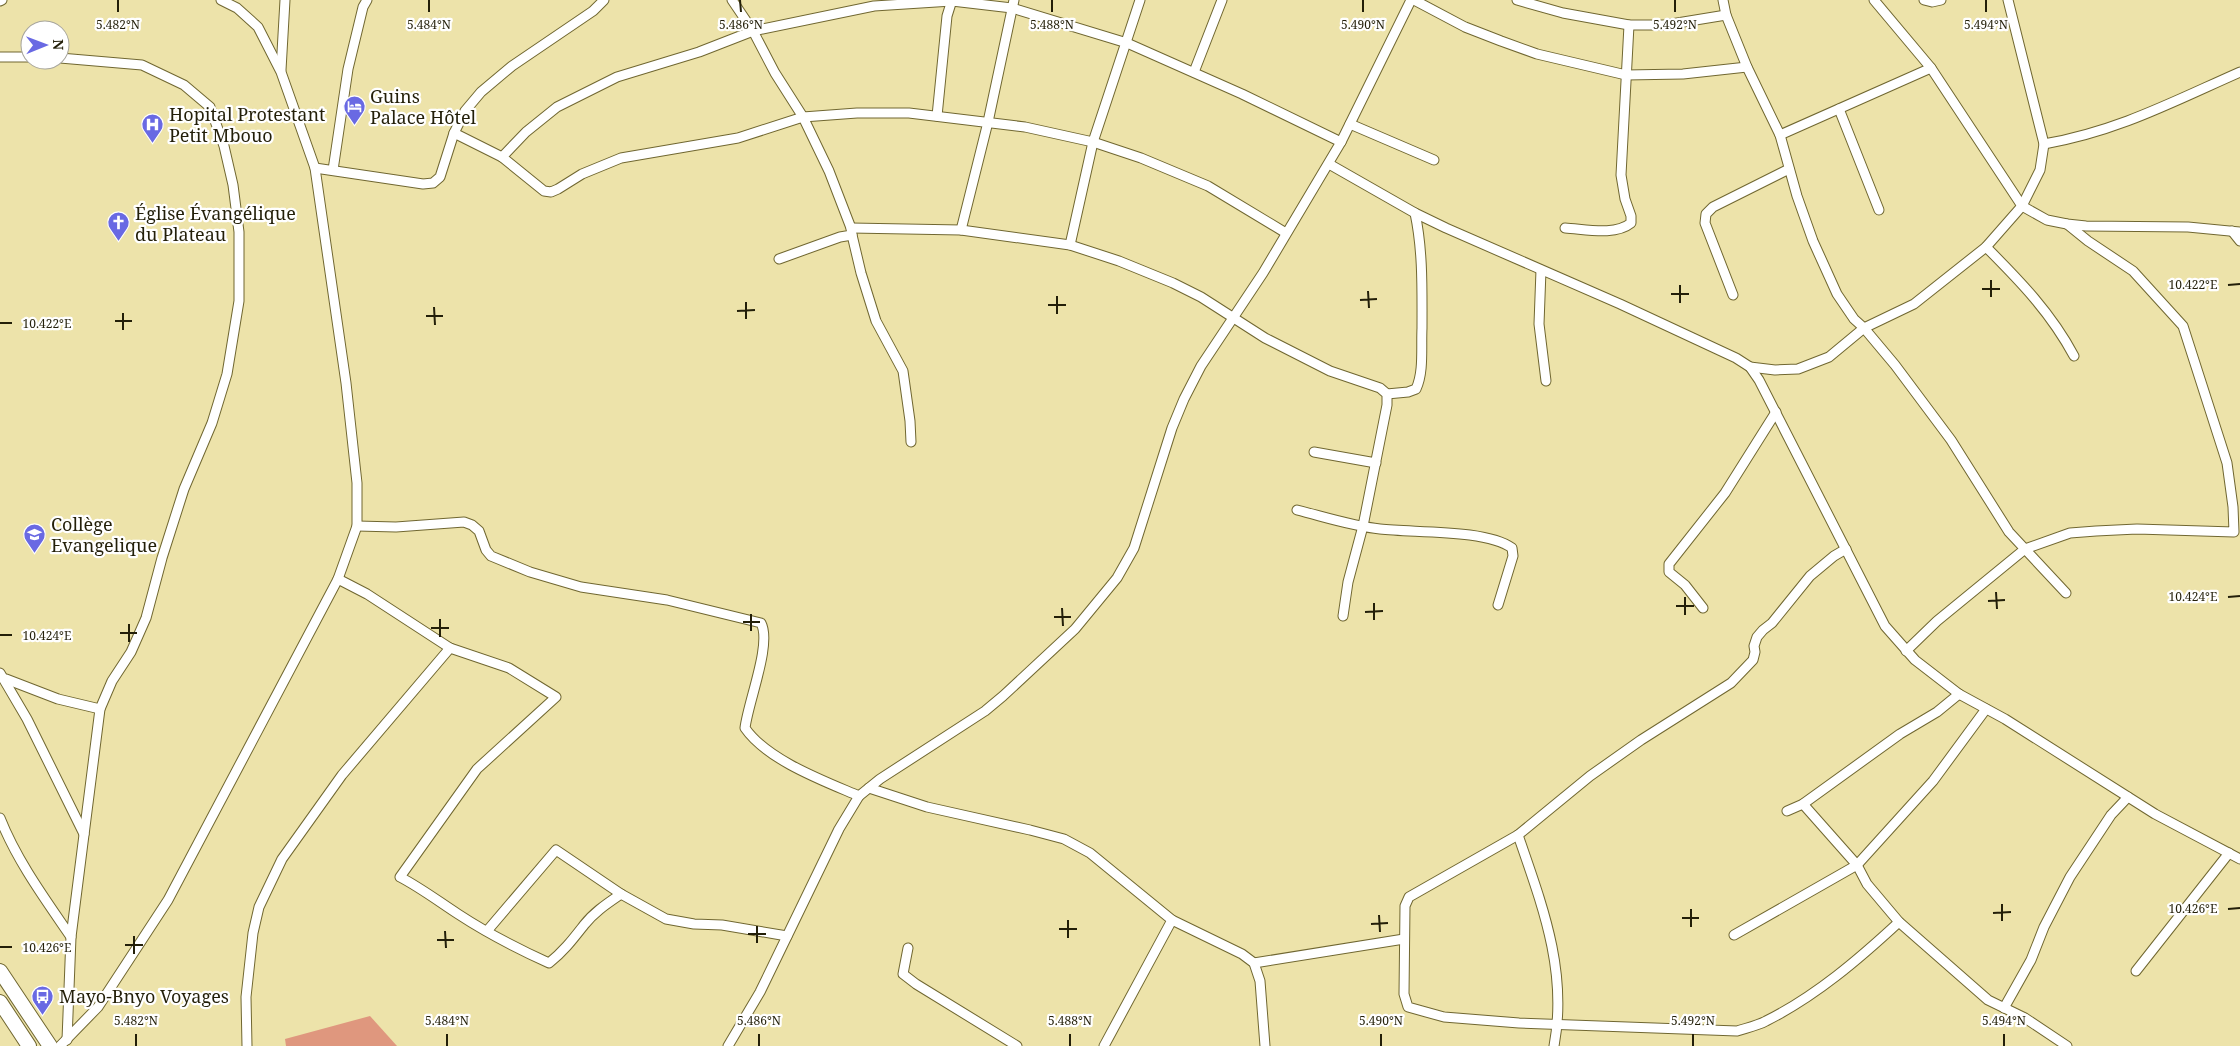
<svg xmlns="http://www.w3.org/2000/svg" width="2240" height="1046" font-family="'Noto Serif',serif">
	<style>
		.forest { fill: #df977e }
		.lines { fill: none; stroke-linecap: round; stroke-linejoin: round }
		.minor-casing { stroke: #706731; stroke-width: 11 }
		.highway-casing { stroke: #706731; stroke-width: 16 }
		.minor { stroke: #fff; stroke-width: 9 }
		.highway { stroke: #fff; stroke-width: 14 }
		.ticks { fill: none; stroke: #231f09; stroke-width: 2 }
		.labels { text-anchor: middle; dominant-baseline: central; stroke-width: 4.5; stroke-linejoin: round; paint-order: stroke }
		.poi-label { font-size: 18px; fill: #231f09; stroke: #fff; text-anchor: start }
		.ticks-label { font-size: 12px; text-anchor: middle; fill: #231f09; stroke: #fff; stroke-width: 4.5; stroke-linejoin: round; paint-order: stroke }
	</style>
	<rect width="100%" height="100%" fill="#ede3aa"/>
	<path class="forest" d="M370 1016 397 1046H286L285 1039Z"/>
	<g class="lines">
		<defs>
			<g id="minor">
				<path d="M732 0 753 31 775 73 803 117 829 171 851 228 852 235 840 237 779 259"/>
				<path d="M1414 0 1465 27 1501 41 1537 54 1626 75 1683 74 1747 67"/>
				<path d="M1517 0 1563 13 1629 25H1665L1726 15"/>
				<path d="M1723 0 1726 15 1747 67 1780 135 1797 196 1813 241 1837 294 1854 319 1864 328 1895 365 1951 440 2009 532 2066 593"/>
				<path d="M1874 0 1931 68 2022 206 2047 220 2067 224 2086 226 2188 227 2240 232"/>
				<path d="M1924 0 1932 2 1941 0"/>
				<path d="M0 1 2 0"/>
				<path d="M0 57H30"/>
				<path d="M60 58 142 65 184 85 210 107 224 146 233 185 239 232V301L227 374 212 423 184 489 162 558 146 618 131 652 112 681 100 709 71 937 67 1040"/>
				<path d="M281 70 285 0"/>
				<path d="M1194 72 1222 0"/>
				<path d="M1839 109 1879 210"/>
				<path d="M937 116 947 16 952 0"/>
				<path d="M1350 124 1434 160"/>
				<path d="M454 133 502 157 544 191 551 192 558 189 582 174 621 158 738 138 803 117 857 113H909L1025 127 1093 142 1141 158 1208 186 1286 233"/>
				<path d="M1780 135 1931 68"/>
				<path d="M2044 144C2118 131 2172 102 2240 72"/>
				<path d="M502 157 526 132 557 107 617 77 699 52 753 31 874 6 952 1 1012 8 1127 43 1242 94 1341 142"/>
				<path d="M1329 164 1415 213 1446 228 1620 304 1736 358 1750 367 1759 380 1885 626 1915 660 1959 694 2005 719 2155 814 2240 859"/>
				<path d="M315 168 423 184 433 183 440 177 454 133 465 111 481 92 512 66 593 11 604 0"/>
				<path d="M333 170 348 69 363 7 367 0"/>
				<path d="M851 228 961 230 1070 245 1119 261 1173 283 1201 297 1265 338 1330 371 1380 388 1387 394V405L1363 526 1348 582 1343 616"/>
				<path d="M1565 228C1585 229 1615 236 1631 223V216L1625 199 1621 175 1629 25"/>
				<path d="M961 230 988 122 1014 0"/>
				<path d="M2232 231 2240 241"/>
				<path d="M852 235 861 273 876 321 903 371 910 421 911 442"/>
				<path d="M1070 245 1093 142 1140 0"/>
				<path d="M1986 247C2020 281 2051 313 2074 356"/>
				<path d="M1541 270 1539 324 1546 381"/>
				<path d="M1733 295 1705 223 1706 214 1713 207 1789 169"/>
				<path d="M1750 367 1775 370 1798 369 1829 357 1864 328 1914 304 1986 247 2022 206 2040 170 2044 144 2008 0"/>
				<path d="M1387 394 1408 392 1416 389C1424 372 1421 348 1422 328 1422 289 1423 251 1415 213"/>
				<path d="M1314 452 1376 463"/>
				<path d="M1297 510C1325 517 1352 526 1380 529 1414 533 1486 529 1512 548L1513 556 1498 605"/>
				<path d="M357 526 396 527 464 522 472 525 479 531 486 550 491 556 530 572 581 587 667 600 761 623C772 644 748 702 745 728 767 760 824 781 859 796"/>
				<path d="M1846 549 1834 556 1810 576 1772 623 1763 630 1757 637 1754 646 1755 652 1753 660 1731 683 1641 740 1590 776 1518 835 1409 897 1405 906 1404 994 1408 1007 1444 1017 1519 1023 1737 1031C1746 1028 1757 1026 1766 1021 1816 996 1859 959 1899 922"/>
				<path d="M338 579 367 594 450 648 509 668 556 697 477 769 400 877C421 888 438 901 458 914 487 933 518 949 549 963 564 951 573 939 584 925 594 912 608 903 621 894"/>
				<path d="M1703 608 1685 585 1669 572V564L1725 493 1776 412"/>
				<path d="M1906 651 1937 621 2025 549 2070 533 2096 531 2137 529 2234 532 2233 507 2227 463 2183 326 2133 271 2088 241 2067 224"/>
				<path d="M0 673 27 719 84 834"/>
				<path d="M6 679 58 699 100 709"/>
				<path d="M869 788 927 807 1030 830 1064 839 1090 853 1172 920 1242 954 1254 963 1260 981 1265 1046"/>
				<path d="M1803 804 1857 865 1867 884 1899 922 1988 1000 2025 1018 2067 1046"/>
				<path d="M1787 811 1803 804 1900 734 1937 712 1959 694"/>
				<path d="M0 818C17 861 45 899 71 937"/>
				<path d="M1518 835C1542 905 1568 971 1554 1046"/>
				<path d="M487 931 556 850 621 894 666 919 694 924 722 925 787 936"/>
				<path d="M1734 935 1857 865 1933 781 1986 709"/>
				<path d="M908 948 903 974 916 984 1017 1046"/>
				<path d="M1254 963 1404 939"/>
				<path d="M2136 971 2229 853"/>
				<path d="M2004 1008 2031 960 2044 927 2070 877 2111 815 2128 797"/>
				<path d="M60 1046 98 1007 168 900 338 579 357 526V483L346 383 315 168 281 72 258 27 237 8 221 0"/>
				<path d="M247 1046 246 997 253 933 259 907 282 859 342 775 450 648"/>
				<path d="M728 1046 760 992 839 829 859 796 880 779 985 711 1003 696 1075 629 1117 578 1134 548 1172 428 1184 399 1201 366 1263 273 1341 142 1411 0"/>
				<path d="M1104 1046 1172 920"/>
			</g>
			<g id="highway">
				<path d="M0 971 50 1046"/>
				<path d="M0 1002 29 1046"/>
			</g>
		</defs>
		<use href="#minor" class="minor-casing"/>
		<use href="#highway" class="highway-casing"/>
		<use href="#minor" class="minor"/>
		<use href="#highway" class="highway"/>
	</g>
	<path class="ticks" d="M118 0V12M429 0V12M740 0 741 12M1052 0V12M1363 0V12M1675 0V12M1986 0V12M1991 280V297M1680 285V303M2228 285 2240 284M1982 289H2000M1368 291 1369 308M1671 294H1689M1057 296V314M1360 300 1377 299M746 302V319M1048 305H1066M434 307 435 325M737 311 755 310M123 313V330M426 316H443M115 321H132M0 323H12M1996 592 1997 609M1685 597V615M2228 597 2240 596M1988 601 2005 600M1374 603V620M1676 606H1694M1062 608 1063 626M1365 612 1383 611M751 614V631M1054 617H1071M440 619V637M743 622H760M129 624V642M431 628H449M120 633H137M0 635H12M2002 904V921M1691 909V927M2228 909 2240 908M1993 913 2011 912M1379 915 1380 932M1682 918H1699M1068 920V938M1371 924 1388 923M757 926V943M1059 929H1077M445 931 446 948M748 934H766M134 936V954M437 940H454M125 945H143M0 947H12M136 1034V1046M447 1034V1046M759 1034V1046M1070 1034V1046M1381 1034V1046M1693 1034V1046M2004 1034V1046"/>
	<defs>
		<symbol id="hotel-pin" viewBox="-11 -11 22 30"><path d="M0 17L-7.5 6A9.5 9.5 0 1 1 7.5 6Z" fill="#6969e3" stroke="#fff"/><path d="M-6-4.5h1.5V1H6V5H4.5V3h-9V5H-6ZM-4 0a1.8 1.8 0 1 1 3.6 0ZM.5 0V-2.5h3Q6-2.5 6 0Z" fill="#fff"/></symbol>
		<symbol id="hospital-pin" viewBox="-11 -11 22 30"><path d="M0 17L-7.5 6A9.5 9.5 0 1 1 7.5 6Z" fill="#6969e3" stroke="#fff"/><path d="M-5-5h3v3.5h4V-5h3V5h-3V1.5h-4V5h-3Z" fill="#fff"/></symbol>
		<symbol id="church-pin" viewBox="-11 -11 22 30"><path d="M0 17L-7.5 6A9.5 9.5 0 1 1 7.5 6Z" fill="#6969e3" stroke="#fff"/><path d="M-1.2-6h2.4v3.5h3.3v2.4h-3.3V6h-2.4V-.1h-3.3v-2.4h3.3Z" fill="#fff"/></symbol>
		<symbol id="school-pin" viewBox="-11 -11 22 30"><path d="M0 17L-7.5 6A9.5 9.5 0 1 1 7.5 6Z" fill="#6969e3" stroke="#fff"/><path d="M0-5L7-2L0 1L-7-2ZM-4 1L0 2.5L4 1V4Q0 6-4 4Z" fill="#fff"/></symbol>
		<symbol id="bus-pin" viewBox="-11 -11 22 30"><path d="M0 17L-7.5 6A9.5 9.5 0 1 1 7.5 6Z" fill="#6969e3" stroke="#fff"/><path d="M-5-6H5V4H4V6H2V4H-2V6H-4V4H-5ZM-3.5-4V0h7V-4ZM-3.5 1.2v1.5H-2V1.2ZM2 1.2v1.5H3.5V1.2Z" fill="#fff"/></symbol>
	</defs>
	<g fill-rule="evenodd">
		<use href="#hotel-pin" x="342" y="94" width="25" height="34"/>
		<use href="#hospital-pin" x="140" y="112" width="25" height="34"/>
		<use href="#church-pin" x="106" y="210" width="25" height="34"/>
		<use href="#school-pin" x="22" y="522" width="25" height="34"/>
		<use href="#bus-pin" x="30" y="984" width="25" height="34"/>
	</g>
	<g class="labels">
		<g class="poi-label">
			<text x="370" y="96">Guins<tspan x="370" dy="21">Palace Hôtel</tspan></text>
			<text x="169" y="114">Hopital Protestant<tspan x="169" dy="21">Petit Mbouo</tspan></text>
			<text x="135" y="213">Église Évangélique<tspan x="135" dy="21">du Plateau</tspan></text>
			<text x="51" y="524">Collège<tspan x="51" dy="21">Evangelique</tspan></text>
			<text x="59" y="996">Mayo-Bnyo Voyages</text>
		</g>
	</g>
	<g class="ticks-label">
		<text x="118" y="29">5.482°N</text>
		<text x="429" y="29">5.484°N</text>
		<text x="741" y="29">5.486°N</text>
		<text x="1052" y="29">5.488°N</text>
		<text x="1363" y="29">5.490°N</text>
		<text x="1675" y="29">5.492°N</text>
		<text x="1986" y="29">5.494°N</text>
		<text x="2193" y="289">10.422°E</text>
		<text x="47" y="328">10.422°E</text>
		<text x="2193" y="601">10.424°E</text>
		<text x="47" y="640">10.424°E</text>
		<text x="2193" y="913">10.426°E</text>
		<text x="47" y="952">10.426°E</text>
		<text x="136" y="1025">5.482°N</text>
		<text x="447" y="1025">5.484°N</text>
		<text x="759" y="1025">5.486°N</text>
		<text x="1070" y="1025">5.488°N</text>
		<text x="1381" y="1025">5.490°N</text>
		<text x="1693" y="1025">5.492°N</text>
		<text x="2004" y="1025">5.494°N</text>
	</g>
	<g transform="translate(45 45) rotate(89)"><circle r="24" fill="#ffffff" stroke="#a7a59d"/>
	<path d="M0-4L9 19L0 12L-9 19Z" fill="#6969e3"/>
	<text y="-8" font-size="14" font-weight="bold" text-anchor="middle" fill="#231f09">N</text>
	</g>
</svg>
